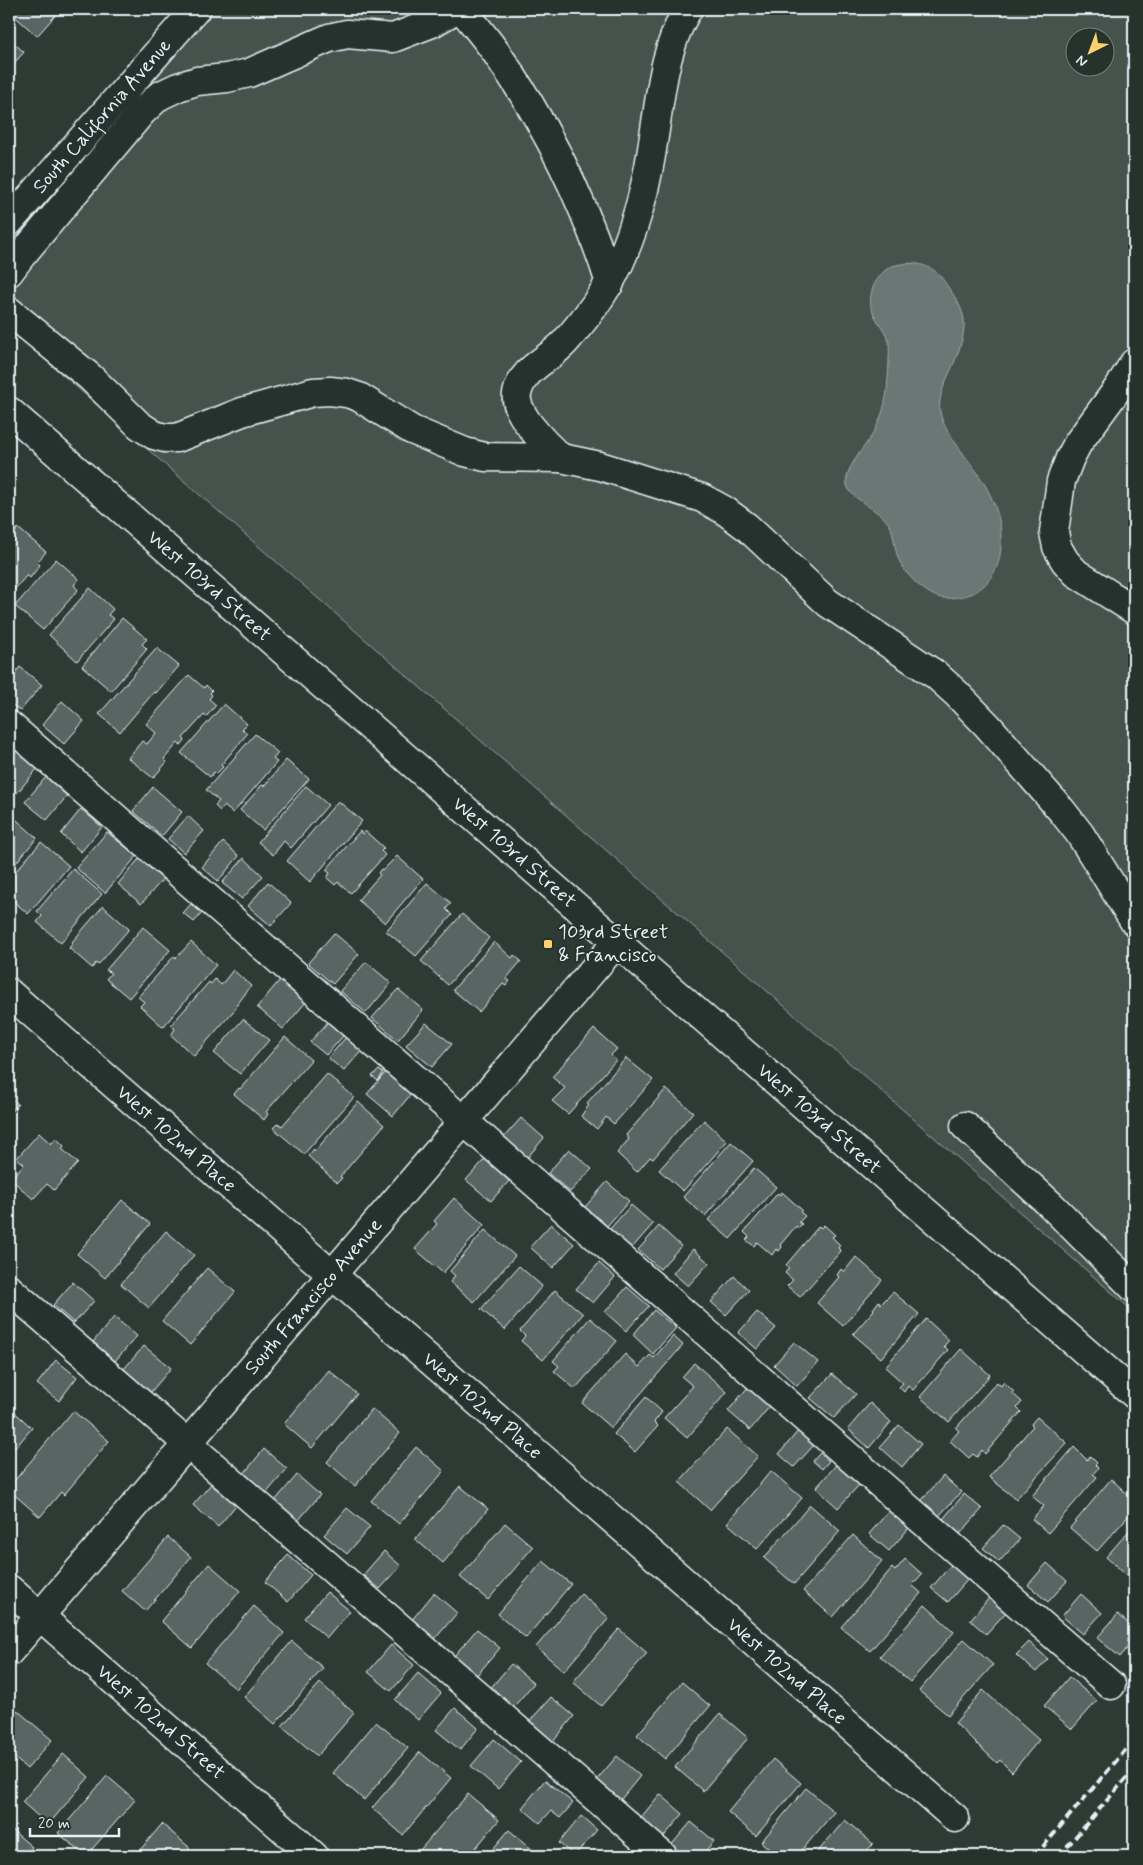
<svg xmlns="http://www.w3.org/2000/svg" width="1143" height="1865" font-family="Mynerve,sans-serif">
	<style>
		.green { fill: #45524e; stroke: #96a2a3; fill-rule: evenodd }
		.water { fill: #6b7775; stroke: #9da8a9 }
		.building { fill: #596563; stroke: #e8f1f8 }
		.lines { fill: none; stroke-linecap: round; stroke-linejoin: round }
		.minor-casing { stroke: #e8f1f8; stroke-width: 31 }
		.major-casing { stroke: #e8f1f8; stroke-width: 31 }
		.minor { stroke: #26332d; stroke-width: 28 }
		.major { stroke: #26332d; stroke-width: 28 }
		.rail { stroke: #e8f1f8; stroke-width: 4; stroke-dasharray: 8 4; stroke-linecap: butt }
		.poi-dot { fill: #ffd166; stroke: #26332d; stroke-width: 2 }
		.labels { text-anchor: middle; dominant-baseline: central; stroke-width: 4; stroke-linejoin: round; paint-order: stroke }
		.street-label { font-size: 20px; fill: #e8f1f8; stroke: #26332d }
		.poi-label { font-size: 20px; fill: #e8f1f8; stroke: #26332d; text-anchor: start }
	</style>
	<rect width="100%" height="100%" fill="#2e3b35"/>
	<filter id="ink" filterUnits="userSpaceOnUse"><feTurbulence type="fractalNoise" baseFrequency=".02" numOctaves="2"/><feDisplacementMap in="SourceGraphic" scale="10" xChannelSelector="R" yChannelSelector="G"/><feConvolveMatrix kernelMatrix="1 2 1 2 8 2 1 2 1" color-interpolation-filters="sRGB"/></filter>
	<g filter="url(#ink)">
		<path class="green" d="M215 9H1134V1312L9 328V250ZM1076 38H1106V68H1076Z"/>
		<path class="water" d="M915 263C935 268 939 273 950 290 956 298 963 310 964 320 966 336 955 362 948 376 943 387 938 400 940 412 943 428 956 443 965 456 988 485 1006 517 1000 555 998 571 986 588 971 594 962 597 951 599 942 598 927 596 904 574 899 560 894 550 895 534 889 524 880 510 854 501 848 488 840 471 868 445 875 430 881 418 886 403 887 390 888 381 890 351 889 343 887 332 876 321 872 310 867 296 875 277 887 269 895 263 906 264 915 263Z"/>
		<g class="building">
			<path d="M9 9H61L37 36 9 11Z"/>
			<path d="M9 39 24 52 9 69Z"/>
			<path d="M18 528 46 552 37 562 40 565 30 578 27 575 9 596V539Z"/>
			<path d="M56 559 79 579 74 585 78 590 43 630 15 606Z"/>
			<path d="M90 588 113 609 108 615 114 619 77 661 49 635Z"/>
			<path d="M122 618 147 639 142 644 147 649 111 691 82 666Z"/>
			<path d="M157 648 179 666 156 693 154 692 120 732 99 714Z"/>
			<path d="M20 667 42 685 20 711 9 702V680Z"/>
			<path d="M189 675 204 688 206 685 212 691 210 693 212 695 209 699 216 705 206 717 204 715 183 738 185 740 181 745 178 743 164 759 167 762 153 778 128 758 142 741 147 744 156 733 146 724Z"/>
			<path d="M62 701 84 721 64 744 42 725Z"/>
			<path d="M224 704 247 724 242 729 247 734 221 765 223 767 216 774 214 772 210 777 181 753Z"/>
			<path d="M255 734 278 753 273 759 277 762 233 813 224 806 220 811 215 806 219 801 206 790Z"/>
			<path d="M16 750 37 769 17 793 9 786V758Z"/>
			<path d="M286 760 309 779 263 830 240 810 262 785 264 786Z"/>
			<path d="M46 777 67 796 47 820 25 802Z"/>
			<path d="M306 786 328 805 291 848 284 841 273 855 258 842Z"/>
			<path d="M153 787 182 812 162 836 133 811Z"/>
			<path d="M338 801 362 821 310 882 287 861Z"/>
			<path d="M81 809 102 827 81 852 61 834Z"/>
			<path d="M9 813 37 838 9 871Z"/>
			<path d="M188 816 204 831 184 853 168 839Z"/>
			<path d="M360 831 362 834 365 831 384 848 381 851 385 855 351 893 338 882 335 885 327 878 330 873 326 870Z"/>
			<path d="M107 832 137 856 105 893 76 868Z"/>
			<path d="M41 842 69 866 28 914 9 897V879Z"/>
			<path d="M223 842 239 856 218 881 202 867Z"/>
			<path d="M397 856 423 879 385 923 358 900 380 875 378 873 381 869 383 870Z"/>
			<path d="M244 858 263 876 242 899 222 883Z"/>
			<path d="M139 859 163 879 141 904 118 884Z"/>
			<path d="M73 869 102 894 61 943 37 922 42 916 37 911Z"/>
			<path d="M268 882 291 903 271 926 248 906Z"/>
			<path d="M427 883 451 903 446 909 452 915 416 956 386 931Z"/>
			<path d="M191 904 202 913 194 922 183 913Z"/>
			<path d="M103 906 129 929 98 965 96 963 92 968 69 948 73 943 72 942Z"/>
			<path d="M462 914 489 938 448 985 421 961Z"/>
			<path d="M143 927 170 950 129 998 106 979 111 973 106 970Z"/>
			<path d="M334 933 359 954 333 984 308 963Z"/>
			<path d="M191 942 216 965 163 1027 140 1006 144 1002 138 997 174 956 176 958Z"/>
			<path d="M494 942 512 958 514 955 521 961 506 979 510 981 506 986 503 984 479 1012 453 990Z"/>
			<path d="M366 962 391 983 366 1013 340 991Z"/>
			<path d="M233 970 251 986 236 1006 237 1007 194 1056 171 1035 175 1029 171 1025 209 982 211 984 215 979 221 985Z"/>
			<path d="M280 980 306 1002 283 1029 257 1007Z"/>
			<path d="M398 989 423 1010 398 1040 372 1018Z"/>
			<path d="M243 1019 269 1040 240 1074 214 1053Z"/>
			<path d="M329 1021 345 1034 326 1055 310 1042Z"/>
			<path d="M426 1023 452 1044 432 1067 406 1045Z"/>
			<path d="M594 1029 617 1049 611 1055 616 1060 568 1114 552 1101 565 1088 552 1077Z"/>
			<path d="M347 1036 363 1049 344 1071 328 1058Z"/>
			<path d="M285 1037 311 1060 266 1112 268 1114 264 1120 234 1094 239 1088 240 1089Z"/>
			<path d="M626 1058 653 1080 614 1124 606 1117 597 1129 581 1116 589 1105 587 1103Z"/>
			<path d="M379 1070 383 1073 378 1081 372 1076Z"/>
			<path d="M386 1072 411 1094 393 1116 367 1094Z"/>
			<path d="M327 1074 354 1097 304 1154 273 1128 278 1123 282 1126Z"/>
			<path d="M666 1089 693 1112 653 1159 650 1157 637 1172 617 1153 629 1139 626 1135Z"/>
			<path d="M9 1096 18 1104 9 1114Z"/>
			<path d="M358 1102 384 1125 340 1177 342 1178 337 1183 308 1156 314 1149 315 1151Z"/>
			<path d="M521 1118 544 1138 527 1158 504 1137Z"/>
			<path d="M704 1120 727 1141 683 1191 659 1170Z"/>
			<path d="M39 1133 51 1144 56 1138 64 1146 62 1149 78 1163 54 1190 47 1184 33 1199 11 1179 24 1164 17 1158Z"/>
			<path d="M731 1142 753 1161 705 1216 683 1197Z"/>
			<path d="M569 1149 592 1169 570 1192 548 1173Z"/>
			<path d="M485 1159 509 1181 491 1201 466 1180Z"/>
			<path d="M754 1168 776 1187 730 1239 708 1220Z"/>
			<path d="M607 1182 629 1201 607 1226 585 1207Z"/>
			<path d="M782 1192 802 1210 800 1212 805 1216 799 1222 802 1224 798 1228 796 1226 780 1245 782 1247 779 1251 776 1249 772 1255 757 1242 754 1246 746 1240 749 1237 744 1232 778 1193 780 1195Z"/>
			<path d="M454 1198 484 1225 443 1273 415 1249 437 1224 434 1221Z"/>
			<path d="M122 1200 150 1224 105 1278 77 1254Z"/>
			<path d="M631 1205 653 1224 631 1249 609 1230Z"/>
			<path d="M551 1224 574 1244 553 1268 530 1247Z"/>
			<path d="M824 1225 835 1235 832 1237 840 1245 838 1248 841 1251 800 1297 787 1286 793 1280 785 1273 789 1268 786 1265 819 1226 821 1228Z"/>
			<path d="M659 1226 681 1246 660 1269 638 1250Z"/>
			<path d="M485 1230 515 1256 474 1302 450 1282 455 1276 450 1271Z"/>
			<path d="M166 1231 194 1255 149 1308 121 1284Z"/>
			<path d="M693 1249 709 1263 688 1286 673 1273Z"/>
			<path d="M856 1257 882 1280 843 1326 817 1303 839 1277 837 1275 841 1269 844 1272Z"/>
			<path d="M599 1263 615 1277 593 1303 576 1289Z"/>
			<path d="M519 1266 542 1286 505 1330 481 1309Z"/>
			<path d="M207 1268 235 1292 190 1345 162 1321Z"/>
			<path d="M734 1276 749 1290 726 1315 711 1302Z"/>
			<path d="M73 1282 94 1301 74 1323 53 1305Z"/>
			<path d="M627 1287 649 1306 626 1331 605 1312Z"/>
			<path d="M555 1290 583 1314 543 1360 521 1341 525 1336 520 1331Z"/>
			<path d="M893 1292 919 1314 881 1358 853 1334 874 1310 873 1309 879 1301 881 1304Z"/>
			<path d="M654 1310 676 1328 653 1354 633 1335Z"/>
			<path d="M757 1312 776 1328 757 1349 738 1333Z"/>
			<path d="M114 1317 137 1336 115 1361 93 1342Z"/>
			<path d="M590 1318 617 1341 575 1389 554 1371 559 1366 553 1361Z"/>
			<path d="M926 1319 949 1340 944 1346 948 1350 913 1390 908 1386 904 1392 899 1387 903 1383 885 1367Z"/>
			<path d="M673 1336 683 1345 611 1428 582 1403 625 1354 639 1367 650 1355 654 1358Z"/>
			<path d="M794 1342 818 1362 797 1386 774 1365Z"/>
			<path d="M144 1346 171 1368 150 1393 123 1370Z"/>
			<path d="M961 1349 990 1375 949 1422 920 1397Z"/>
			<path d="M56 1360 77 1377 59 1401 37 1384Z"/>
			<path d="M694 1363 727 1392 687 1438 664 1418 693 1386 682 1377Z"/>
			<path d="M329 1370 357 1394 312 1448 284 1424Z"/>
			<path d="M832 1374 856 1394 834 1418 810 1398Z"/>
			<path d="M997 1382 1001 1386 1004 1382 1014 1392 1012 1393 1022 1402 1017 1408 1021 1412 985 1454 982 1450 977 1457 973 1454 969 1458 950 1441 959 1431 956 1428Z"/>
			<path d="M748 1387 770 1406 750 1430 728 1411Z"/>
			<path d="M646 1397 662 1412 654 1422 658 1426 635 1452 614 1434Z"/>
			<path d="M870 1403 891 1422 869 1448 848 1429Z"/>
			<path d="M9 1407 32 1428 9 1455Z"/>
			<path d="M372 1409 400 1433 355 1486 327 1462Z"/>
			<path d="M73 1411 109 1441 64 1495 61 1492 40 1517 9 1490V1487Z"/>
			<path d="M1037 1417 1067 1443 1016 1499 989 1477 1033 1426 1031 1424Z"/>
			<path d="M899 1425 921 1444 902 1467 880 1447Z"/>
			<path d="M727 1429 758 1456 710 1510 679 1482Z"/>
			<path d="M798 1431 814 1445 794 1467 779 1454Z"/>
			<path d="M416 1447 444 1471 399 1524 371 1501Z"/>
			<path d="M1074 1447 1087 1460 1090 1456 1097 1463 1095 1465 1098 1468 1093 1474 1097 1477 1048 1533 1032 1519 1044 1506 1032 1496Z"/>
			<path d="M264 1449 287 1469 264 1496 242 1476Z"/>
			<path d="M820 1453 829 1461 822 1469 813 1461Z"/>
			<path d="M836 1465 859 1485 838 1508 816 1488Z"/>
			<path d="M771 1471 802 1498 757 1549 727 1523Z"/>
			<path d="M297 1475 320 1495 297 1522 274 1502Z"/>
			<path d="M943 1476 961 1492 938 1517 921 1501Z"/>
			<path d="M1111 1479 1134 1500 1128 1507 1133 1511 1097 1551 1070 1528Z"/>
			<path d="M211 1484 236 1505 218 1527 193 1505Z"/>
			<path d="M460 1486 488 1509 443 1563 415 1539Z"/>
			<path d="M964 1494 982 1509 960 1534 943 1519Z"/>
			<path d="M810 1505 840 1531 794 1584 764 1558Z"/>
			<path d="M347 1508 370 1527 347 1554 324 1535Z"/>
			<path d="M889 1511 909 1528 889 1551 869 1534Z"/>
			<path d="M505 1523 533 1547 488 1600 460 1577Z"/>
			<path d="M1003 1525 1020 1539 999 1562 983 1548Z"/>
			<path d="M1134 1525V1582L1106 1557Z"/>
			<path d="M853 1535 882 1561 833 1617 803 1591Z"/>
			<path d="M168 1537 191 1557 145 1611 122 1591Z"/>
			<path d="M384 1551 401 1566 380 1589 363 1575Z"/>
			<path d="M288 1555 311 1575 288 1602 265 1582Z"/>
			<path d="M905 1559 922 1574 912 1585 921 1593 870 1651 841 1627 892 1568 895 1571Z"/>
			<path d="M543 1561 571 1584 526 1638 498 1614Z"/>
			<path d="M1047 1563 1067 1581 1048 1602 1028 1585Z"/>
			<path d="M209 1564 240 1591 192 1648 161 1621Z"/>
			<path d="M952 1564 969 1578 948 1602 931 1588Z"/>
			<path d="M327 1592 350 1611 327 1638 304 1618Z"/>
			<path d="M434 1593 457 1613 434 1640 411 1621Z"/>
			<path d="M581 1594 609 1618 564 1671 536 1647Z"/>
			<path d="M1081 1594 1102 1613 1083 1634 1062 1616Z"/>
			<path d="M990 1597 1007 1611 986 1634 970 1620Z"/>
			<path d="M925 1605 954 1632 910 1682 880 1656Z"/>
			<path d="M254 1606 284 1633 236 1689 205 1663Z"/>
			<path d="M1118 1614 1134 1629V1640L1120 1657 1097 1638Z"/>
			<path d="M477 1629 500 1648 477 1675 454 1656Z"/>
			<path d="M619 1629 647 1653 601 1706 573 1682Z"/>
			<path d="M964 1639 993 1665 948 1715 919 1691Z"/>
			<path d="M292 1641 323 1668 275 1724 244 1697Z"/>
			<path d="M1029 1642 1048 1659 1036 1672 1016 1655Z"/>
			<path d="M391 1645 414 1665 391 1691 368 1672Z"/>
			<path d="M511 1664 534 1683 511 1710 488 1691Z"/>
			<path d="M418 1673 441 1693 418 1720 395 1700Z"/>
			<path d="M1069 1677 1097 1701 1072 1729 1044 1706Z"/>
			<path d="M682 1682 710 1706 665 1759 637 1735Z"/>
			<path d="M320 1683 354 1713 317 1756 282 1726Z"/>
			<path d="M983 1690 1039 1740 1012 1772 1000 1760 997 1763 955 1723Z"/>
			<path d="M551 1697 574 1716 552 1743 528 1723Z"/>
			<path d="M455 1708 478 1728 460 1750 436 1730Z"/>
			<path d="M17 1710 52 1740 27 1769 9 1753V1720Z"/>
			<path d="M720 1714 748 1738 703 1791 675 1767Z"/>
			<path d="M376 1722 408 1748 364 1800 333 1773Z"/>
			<path d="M494 1739 521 1762 498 1789 471 1766Z"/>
			<path d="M420 1752 451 1778 403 1835 372 1808Z"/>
			<path d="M63 1754 89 1777 48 1825 22 1802Z"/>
			<path d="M617 1756 640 1776 618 1803 594 1783Z"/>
			<path d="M773 1759 801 1783 756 1836 728 1812Z"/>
			<path d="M107 1776 135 1800 86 1856 58 1833Z"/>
			<path d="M545 1780 573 1803 560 1818 551 1811 540 1823 522 1808Z"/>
			<path d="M806 1788 834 1812 797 1856H778L761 1842Z"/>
			<path d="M468 1794 499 1820 469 1856H427L420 1850Z"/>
			<path d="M660 1794 683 1814 660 1841 638 1821Z"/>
			<path d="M581 1816 597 1830 574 1856 559 1843Z"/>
			<path d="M845 1820 873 1844 862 1856H814Z"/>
			<path d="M691 1822 714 1841 701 1856H677L668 1849Z"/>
			<path d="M162 1824 190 1848 183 1856H135Z"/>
			<path d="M12 1830 32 1847 24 1856H9V1833Z"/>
			<path d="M509 1830 540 1856H487Z"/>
			<path d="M625 1849 633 1856H619Z"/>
		</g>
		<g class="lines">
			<defs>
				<g id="minor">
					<path d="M462 9C473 23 484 36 495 51 545 122 584 201 610 283"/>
					<path id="s1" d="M9 222 196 9"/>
					<path d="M9 272 21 256 142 112 159 96 178 87 197 81 227 78 249 73 329 38 347 34 393 38 432 23 456 9"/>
					<path d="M9 311 90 377 139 425 154 435 165 438H177L242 412 313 392 330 391 347 393 359 397 412 430 465 452 485 457 561 458 600 466 702 498 724 510 747 527 828 603 936 675 957 694 988 726 1062 811 1080 834 1134 921"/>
					<path d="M1134 363 1119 387 1078 443 1070 458 1061 481 1054 532 1057 547 1065 561 1076 573 1134 610"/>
					<path d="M561 458C547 446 513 413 517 394 522 368 549 360 565 342 586 318 605 294 619 264 637 224 648 180 654 136 661 92 664 48 688 9"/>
					<path d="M9 725 1111 1685"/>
					<path id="s2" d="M9 993 955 1818"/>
					<path d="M965 1126 1051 1205 1134 1288"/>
					<path d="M9 1289 663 1856"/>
					<path id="s3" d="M9 1589 314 1856"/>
					<path id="s4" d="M9 1652 617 942"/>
				</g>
				<g id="major">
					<path id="s5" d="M9 411 1134 1394"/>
				</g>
			</defs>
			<use href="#minor" class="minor-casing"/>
			<use href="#major" class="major-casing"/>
			<use href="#minor" class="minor"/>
			<use href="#major" class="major"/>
			<g class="rail">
				<path d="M1035 1856 1134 1740"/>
				<path d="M1059 1856 1134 1769"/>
			</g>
		</g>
	</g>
	<rect class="poi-dot" x="543" y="939" width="10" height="10" rx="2.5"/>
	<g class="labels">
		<g class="street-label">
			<text stroke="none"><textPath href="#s1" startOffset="141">South California Avenue</textPath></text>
			<text stroke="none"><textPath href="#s5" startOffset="266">West 103rd Street</textPath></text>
			<text stroke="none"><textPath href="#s5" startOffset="671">West 103rd Street</textPath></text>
			<text stroke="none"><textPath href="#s5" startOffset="1076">West 103rd Street</textPath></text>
			<text stroke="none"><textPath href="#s2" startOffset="222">West 102nd Place</textPath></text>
			<text stroke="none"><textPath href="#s4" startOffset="468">South Francisco Avenue</textPath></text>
			<text stroke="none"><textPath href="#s2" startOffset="628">West 102nd Place</textPath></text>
			<text stroke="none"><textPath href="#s2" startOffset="1032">West 102nd Place</textPath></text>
			<text stroke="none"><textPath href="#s3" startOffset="202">West 102nd Street</textPath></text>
		</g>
		<g class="poi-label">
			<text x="558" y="932">103rd Street<tspan x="558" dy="23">&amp; Francisco</tspan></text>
		</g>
	</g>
	<rect width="1143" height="1865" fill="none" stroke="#26332d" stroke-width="30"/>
	<rect x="15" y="15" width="1113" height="1835" fill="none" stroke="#e8f1f8" stroke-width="2" filter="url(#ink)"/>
	<g transform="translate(1090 52) rotate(222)"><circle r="24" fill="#26332d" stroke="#747f7e"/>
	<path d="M0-4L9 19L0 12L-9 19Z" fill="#ffd166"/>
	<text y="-8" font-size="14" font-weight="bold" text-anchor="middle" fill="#e8f1f8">N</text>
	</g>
	<path d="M30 1828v8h89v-8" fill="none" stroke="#e8f1f8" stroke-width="2.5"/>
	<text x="38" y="1828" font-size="15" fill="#e8f1f8" stroke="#26332d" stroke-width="4" paint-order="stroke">20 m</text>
</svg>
